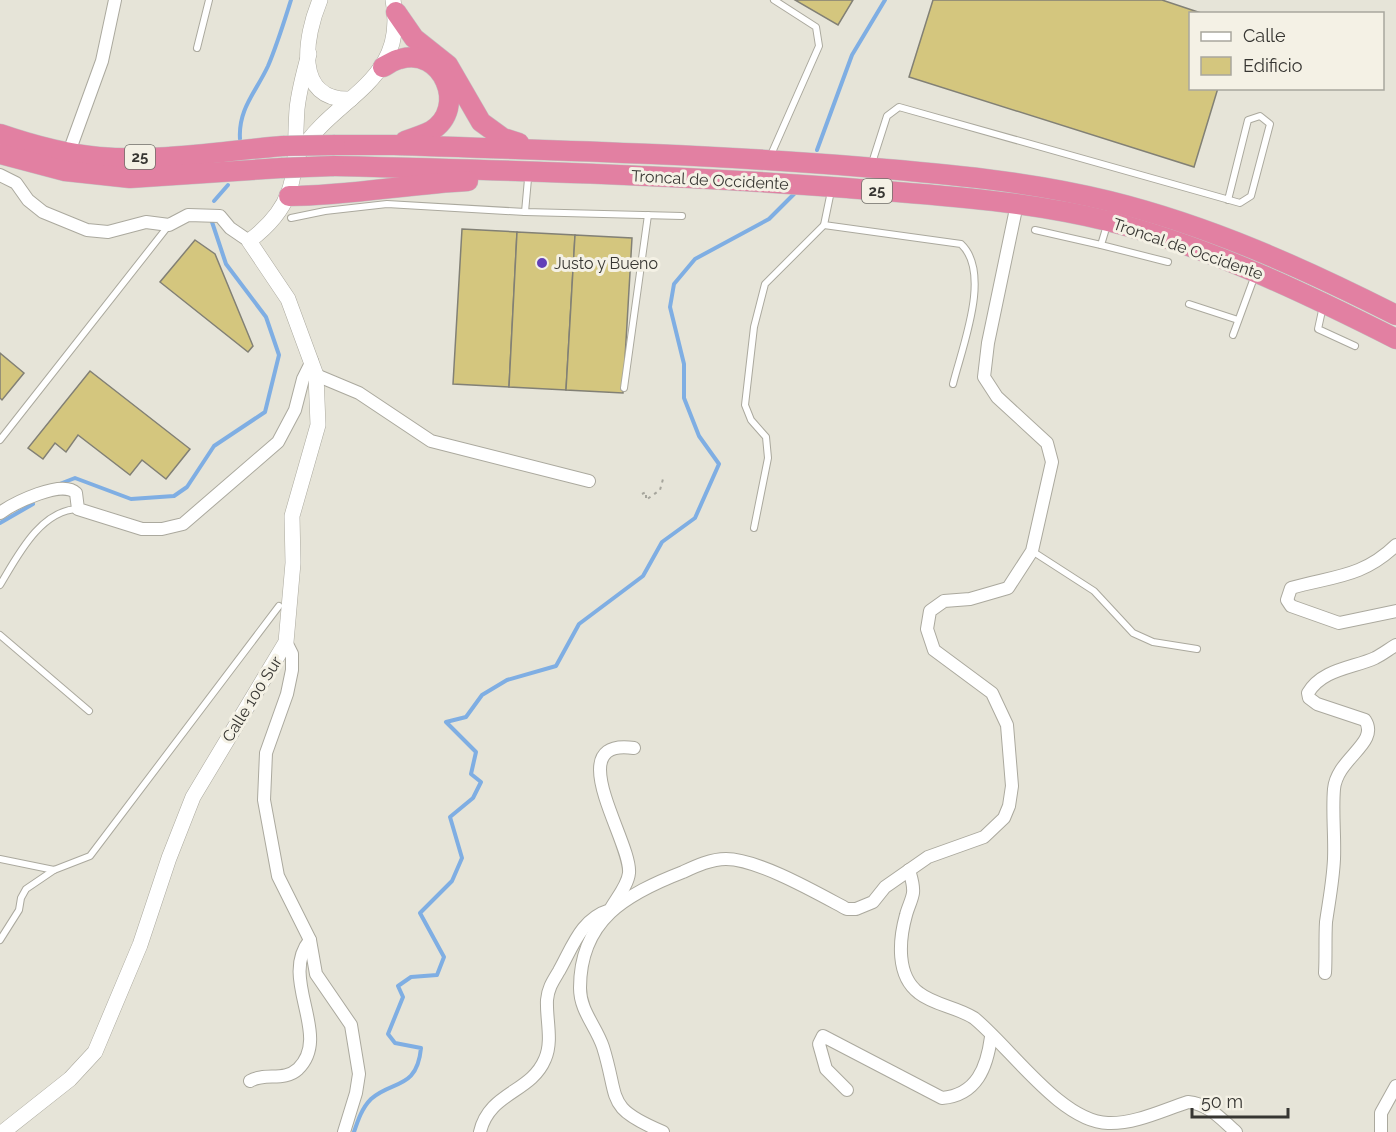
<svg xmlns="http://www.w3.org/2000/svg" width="1396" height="1132" font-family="Raleway,sans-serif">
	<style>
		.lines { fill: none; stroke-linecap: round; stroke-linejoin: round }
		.stream { stroke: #7faee3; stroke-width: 4 }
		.building { fill: #d4c67e; stroke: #828075; stroke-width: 1.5 }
		.service-casing { stroke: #aba99e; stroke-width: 8 }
		.minor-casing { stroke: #aba99e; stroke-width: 14 }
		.tertiary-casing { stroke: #aba99e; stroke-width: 16 }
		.trunk-casing { stroke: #c3c3c2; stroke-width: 21 }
		.path { stroke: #a6a59c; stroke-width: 2; stroke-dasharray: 3 4.5; stroke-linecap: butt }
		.service { stroke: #fff; stroke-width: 6 }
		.minor { stroke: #fff; stroke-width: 12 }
		.tertiary { stroke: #fff; stroke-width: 15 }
		.trunk { stroke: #e280a2; stroke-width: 20 }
		.trunk-bridge-casing { stroke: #c3c3c2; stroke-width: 21; stroke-linecap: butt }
		.trunk-bridge { stroke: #e280a2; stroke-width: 20 }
		.poi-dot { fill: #6240b8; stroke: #f4f1e5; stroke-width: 2 }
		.labels { text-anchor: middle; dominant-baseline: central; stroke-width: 6; stroke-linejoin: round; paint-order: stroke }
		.shield { fill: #f4f1e5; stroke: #706e68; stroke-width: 1.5 }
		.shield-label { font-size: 15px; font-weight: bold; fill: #373632 }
		.street-label { font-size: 16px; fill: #373632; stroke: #f4f1e5 }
		.poi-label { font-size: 16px; fill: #373632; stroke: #f4f1e5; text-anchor: start }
	</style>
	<rect width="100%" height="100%" fill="#e6e4d8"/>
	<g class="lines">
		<g class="stream">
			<path d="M240 139C238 109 256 92 268 66 277 45 284 22 291 0"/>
			<path d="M817 150 852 55 885 0"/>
			<path d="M214 201 228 185"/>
			<path d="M57 485 75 478 131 499 174 496 187 487 214 446 265 412 279 355 266 317 226 264 212 222"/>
			<path d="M0 523 33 504"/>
			<path d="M354 1132C358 1120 362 1108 371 1099 392 1080 417 1090 421 1048L395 1043 388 1034 403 997 398 986 411 977 437 975 444 957 420 913 452 881 462 858 450 817 473 798 481 782 471 774 476 752 446 722 466 717 482 695 507 680 556 666 579 624 643 576 662 542 695 518 719 464 699 436 684 398V364L670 307 674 284 695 259 769 219 797 191"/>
		</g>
	</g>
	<g class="building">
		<path d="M795 0H853L838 25Z"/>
		<path d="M933 0H1162L1204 14H1190V88H1218L1194 167 909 77Z"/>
		<path d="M462 229 517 232 509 387 453 384Z"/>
		<path d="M517 232 575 235 566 390 509 387Z"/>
		<path d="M575 235 632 238 623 393 566 390Z"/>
		<path d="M195 240 215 254 253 346 248 352 160 282Z"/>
		<path d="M0 353 24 373 2 400 0 398Z"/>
		<path d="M90 371 190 449 166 479 142 460 130 475 78 435 66 452 55 443 43 459 28 448Z"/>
	</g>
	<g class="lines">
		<defs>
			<g id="service">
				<path d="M197 48 209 0"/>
				<path d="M770 157 819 46 816 27 774 0"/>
				<path d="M871 166 887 116 899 107 1240 203 1251 196 1270 124 1260 116 1248 120 1228 200"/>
				<path d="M528 179 525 212 682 216"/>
				<path d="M291 218 325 211 387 204 525 212"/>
				<path d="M824 225 961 244C992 273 962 347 953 384"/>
				<path d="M1107 225 1101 245 1168 262"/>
				<path d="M1035 230 1101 245"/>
				<path d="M1189 304 1238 320"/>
				<path d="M1323 306 1318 329 1355 346"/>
				<path d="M1233 335 1255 275"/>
				<path d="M624 388 648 215"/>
				<path d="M0 440 169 225"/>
				<path d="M754 528 768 458 766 437 751 420 745 405 754 327 765 284 824 225 831 191"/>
				<path d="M1032 551 1094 591 1133 633 1153 642 1197 649"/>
				<path d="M0 585C17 557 40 510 78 509"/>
				<path d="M0 635 89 711"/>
				<path d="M0 859 54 870 90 856 279 606"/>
				<path d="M0 940 19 910 21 898 26 889 54 870"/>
			</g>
			<g id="minor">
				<path d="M69 152 102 61 115 0"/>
				<path d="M0 175 16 183 28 200 43 212 87 230 108 232 146 222 169 225 188 215 220 216 230 228 249 241"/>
				<path d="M316 375 359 393 431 441 589 481"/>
				<path d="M0 513C14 503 62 479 76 493L78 509 142 529H162L183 524 278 442 295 410 303 379 312 361"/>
				<path d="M1396 545C1362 578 1332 576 1291 588L1287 600 1291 606 1339 623 1396 611"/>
				<path d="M909 870C911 877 914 885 913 893 912 900 908 907 906 915 899 940 896 976 919 993 934 1005 957 1007 974 1018 1010 1047 1061 1122 1108 1123 1135 1124 1163 1110 1188 1102 1209 1104 1221 1119 1236 1132"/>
				<path d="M310 940 316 974 351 1025 359 1074 356 1093 344 1132"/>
				<path d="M1325 973C1326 957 1325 939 1326 922 1329 901 1333 881 1334 859 1335 836 1332 812 1334 789 1337 758 1380 743 1365 720L1317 704 1309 698 1308 693C1322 669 1353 668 1375 658 1383 654 1389 649 1396 645"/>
				<path d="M250 1081C265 1072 284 1082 298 1069 333 1035 278 979 310 940L278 876 264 800 266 753 287 694 292 670V654L286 642"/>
				<path d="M847 1090 826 1069 819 1044 823 1036 942 1098C977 1095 987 1067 991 1037"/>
				<path d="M480 1132C489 1092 531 1093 545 1059 553 1041 546 1019 547 1000 548 988 553 981 559 971 573 946 581 919 610 910 616 899 628 885 629 873 632 842 559 737 634 748"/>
				<path d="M663 1132C604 1107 620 1101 603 1047 596 1026 580 1011 580 988 580 920 626 894 683 872 696 866 711 859 726 859 758 859 817 893 847 909H856L873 902 885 887 928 857 984 837 1004 818 1009 806 1012 786 1007 725 992 693 934 650 927 629 930 611 944 601 970 599 1008 588 1032 551 1052 462 1047 443 997 397 984 377 988 343 1017 204"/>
				<path d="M1381 1132V1113L1396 1086"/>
			</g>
			<g id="tertiary">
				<path d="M320 0C305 36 293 102 351 99"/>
				<path d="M300 152C336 95 408 82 393 0"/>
				<path d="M3 1132 70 1079 95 1052 140 945 169 858 193 797 286 642 293 563 292 516 318 425 316 375 288 299 249 241C303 201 293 167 297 109 299 90 304 72 309 54"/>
			</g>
			<g id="trunk">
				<path d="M396 12 414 38 448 65 481 122 503 138 519 143"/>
				<path d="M383 67C389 64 394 60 400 59 442 46 469 108 431 131 423 135 414 138 405 141"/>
				<path d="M0 134C32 145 65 154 99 157 159 162 222 151 283 146"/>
				<path d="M335 145H394C551 150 707 154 863 167 946 174 1028 181 1109 201 1210 226 1303 268 1396 315"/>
				<path d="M0 154 65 171 130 178 281 168"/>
				<path d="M334 166C505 170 676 175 847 188 935 195 1022 200 1108 221 1209 247 1303 292 1396 339"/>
				<path d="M289 196C349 196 408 184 468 181"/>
			</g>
		</defs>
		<use href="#service" class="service-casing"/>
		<use href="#minor" class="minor-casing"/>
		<use href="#tertiary" class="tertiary-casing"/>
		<use href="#trunk" class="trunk-casing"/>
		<path class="path" d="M642 494 646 492V500L660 490 663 479"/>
		<use href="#service" class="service"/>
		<use href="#minor" class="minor"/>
		<use href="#tertiary" class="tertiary"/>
		<use href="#trunk" class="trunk"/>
		<defs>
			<g id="trunk-bridge">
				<path d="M283 146 335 145"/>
				<path d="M281 168 334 166"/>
			</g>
		</defs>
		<use href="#trunk-bridge" class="trunk-bridge-casing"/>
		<use href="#trunk-bridge" class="trunk-bridge"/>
	</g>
	<circle class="poi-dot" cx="542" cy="263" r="6"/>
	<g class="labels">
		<g class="shield">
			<rect x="125" y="145" width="30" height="24" rx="4.5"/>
			<rect x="862" y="179" width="30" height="24" rx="4.5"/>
		</g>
		<g class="shield-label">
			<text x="140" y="157">25</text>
			<text x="877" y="191">25</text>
		</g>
		<g class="street-label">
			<text transform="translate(710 180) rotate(3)">Troncal de Occidente</text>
			<text transform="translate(1188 249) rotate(19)">Troncal de Occidente</text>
			<text transform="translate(252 699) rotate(-58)">Calle 100 Sur</text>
		</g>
		<g class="poi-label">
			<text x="554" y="263">Justo y Bueno</text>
		</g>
	</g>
	<rect x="1189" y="12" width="195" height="78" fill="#f4f1e5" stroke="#a8a69d" stroke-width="1.5"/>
	<rect x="1201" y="32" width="30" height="9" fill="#ffffff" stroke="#a8a69d" stroke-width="1.5"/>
	<text x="1243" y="42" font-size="18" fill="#373632">Calle</text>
	<rect x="1201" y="57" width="30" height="18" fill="#d4c67e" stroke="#a8a69d" stroke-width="1.5"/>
	<text x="1243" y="72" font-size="18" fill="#373632">Edificio</text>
	<path d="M1192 1108v9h96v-9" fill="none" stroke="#373632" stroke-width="3"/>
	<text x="1201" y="1108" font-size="18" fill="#373632" stroke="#f4f1e5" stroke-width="4.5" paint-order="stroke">50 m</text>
</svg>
